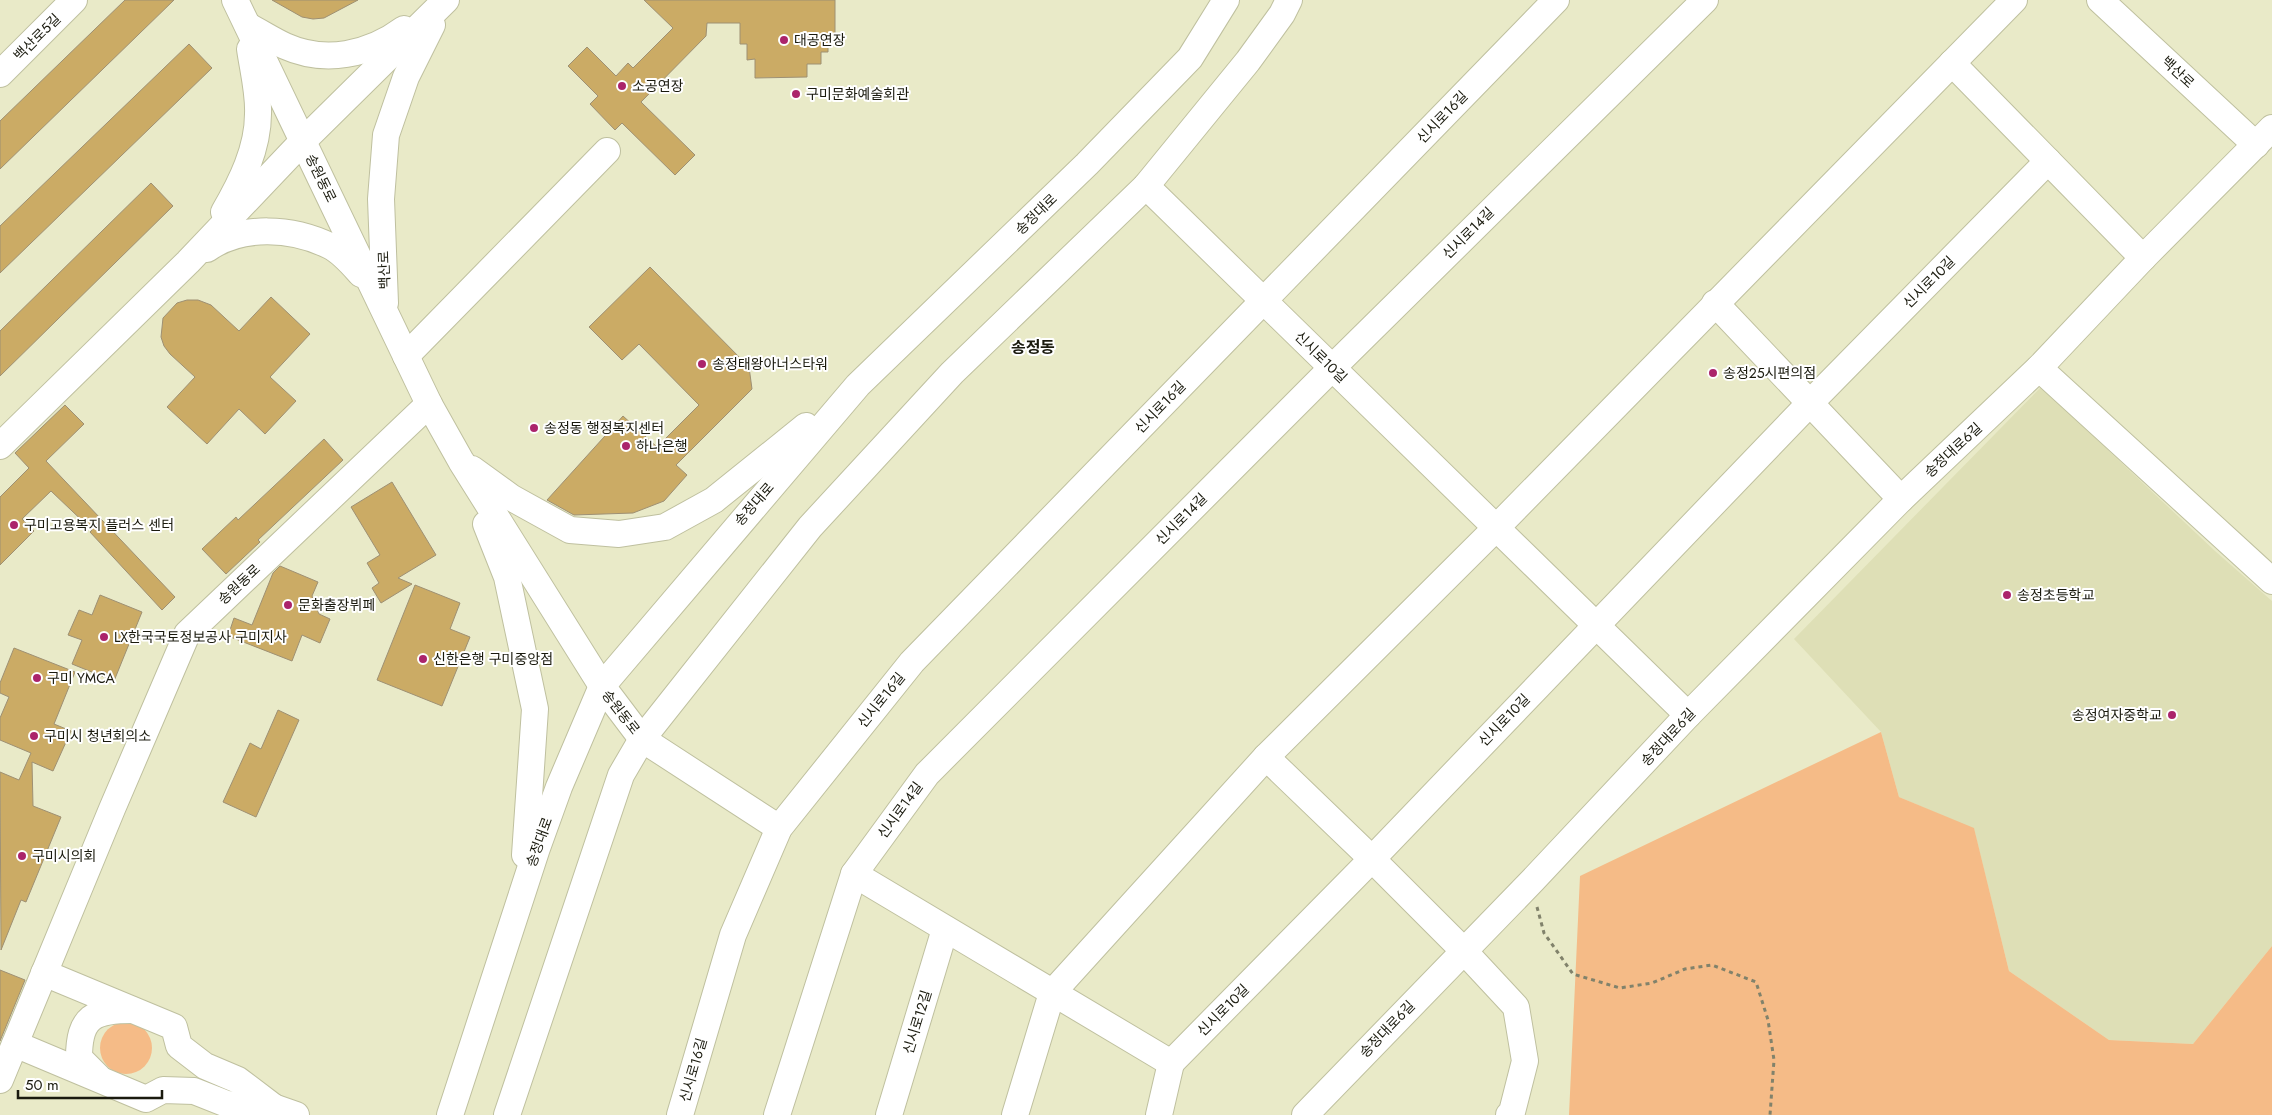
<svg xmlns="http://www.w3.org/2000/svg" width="2272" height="1115" font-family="Jost,'Noto Sans KR',sans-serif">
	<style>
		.built { fill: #dedfb6 }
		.green { fill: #f5bb87 }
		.building { fill: #cbab65; stroke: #9e9073 }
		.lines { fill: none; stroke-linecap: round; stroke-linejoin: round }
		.minor-casing { stroke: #bfc09f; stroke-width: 28 }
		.path { stroke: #81826b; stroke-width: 3; stroke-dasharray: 4 4; stroke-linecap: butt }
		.minor { stroke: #fff; stroke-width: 26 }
		.poi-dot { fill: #ab246b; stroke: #fff; stroke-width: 2 }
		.labels { text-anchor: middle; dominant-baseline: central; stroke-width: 4; stroke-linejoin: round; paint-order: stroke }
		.street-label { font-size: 14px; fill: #1a1a0e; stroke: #fff }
		.poi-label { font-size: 14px; fill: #1a1a0e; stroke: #fff; text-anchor: start }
		.quarter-label { font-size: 16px; font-weight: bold; fill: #1a1a0e; stroke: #fff }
	</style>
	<rect width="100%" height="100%" fill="#e9eac8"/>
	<path class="built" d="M2041 387 2215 551 2272 601V946L2193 1044 2109 1040 2009 971 1974 829 1899 797 1881 732 1794 639Z"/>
	<g class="green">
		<path d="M1881 732 1899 797 1974 828 2009 971 2109 1040 2193 1044 2272 946V1115H1569L1580 876Z"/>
		<circle cx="126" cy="1048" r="26"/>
	</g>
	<g class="building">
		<path d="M125 0H174L0 169V121Z"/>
		<path d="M272 0H358L324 18 313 19 302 17Z"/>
		<path d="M644 0H835V36H828V52H821V64H807V77L755 78V59L747 60V44H740V23H707L706 36 641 102 695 155 675 175 622 123 615 130 590 104 598 96 568 66 587 47 616 76 628 63 633 68 673 28Z"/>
		<path d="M189 44 212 68 0 273V226Z"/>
		<path d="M151 183 173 206 0 376V331Z"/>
		<path d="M650 267 749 367 752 389 676 465 687 475 664 501 633 513 574 515 547 500 623 416 657 447 699 405 639 344 622 360 589 327Z"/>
		<path d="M271 297 310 334 270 377 296 401 265 434 239 409 207 444 167 407 195 377 170 354 164 346 161 337 163 318 177 303 187 300H198L211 305 239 331Z"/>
		<path d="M65 405 84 424 46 461 175 597 162 610 90 532 92 530 51 491 22 519 34 531 0 565V497L29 468 15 453Z"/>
		<path d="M324 439 343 460 258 540 260 542 226 574 202 549 236 517 238 520Z"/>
		<path d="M392 482 436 555 398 578 412 584 381 603 372 588 379 583 367 563 380 555 351 507Z"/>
		<path d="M280 566 318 582 312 596 319 614 330 619 320 643 302 635 292 661 228 636 234 618 252 625 273 573Z"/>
		<path d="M415 585 460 603 450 629 470 637 442 706 377 680Z"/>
		<path d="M100 595 142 612 114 681 72 664 82 640 68 635 79 610 92 615Z"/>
		<path d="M14 648 75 672 54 724 71 731 53 771 32 762 33 806 61 817 26 902 21 900 1 950 0 772 19 780 31 753 0 740V718L9 697 0 693V683Z"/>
		<path d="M278 710 299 720 256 817 223 802 250 743 261 749Z"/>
		<path d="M0 970 25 980 0 1041Z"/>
	</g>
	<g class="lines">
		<defs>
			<g id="minor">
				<path d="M235 0 429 404 461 461 602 686 642 739 779 828"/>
				<path d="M2100 0 2256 145"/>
				<path d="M248 26C260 32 272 40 285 46 325 64 369 55 404 29"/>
				<path d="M1952 63 2143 258"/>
				<path d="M0 74 74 0"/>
				<path d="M1146 186 1688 715"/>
				<path d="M224 212C241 183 258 149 258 114 259 93 253 70 250 49"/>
				<path d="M207 249C242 224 293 228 330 246 342 252 352 264 361 274"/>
				<path d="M385 303 381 199 386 135 406 77 432 25"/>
				<path d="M1715 303 1901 499"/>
				<path d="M406 356 607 151"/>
				<path d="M2039 368 2272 581"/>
				<path d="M0 446 188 262 303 141 446 0"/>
				<path d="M472 469 512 498 570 530 619 534 665 527 714 500 806 426"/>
				<path d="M486 524 507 577 535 709 525 855"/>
				<path d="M1266 757 1372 859 1463 950 1516 1007 1525 1061 1512 1112 1509 1115"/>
				<path d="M854 874 1171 1063"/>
				<path d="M44 973 174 1027 179 1046 205 1066 238 1080 275 1108"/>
				<path d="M15 1044 146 1099 163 1090 194 1091 227 1104 276 1108 296 1115"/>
				<path d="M1171 1063 1372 859 1810 403 2048 161"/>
				<path d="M98 1077 79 1058C79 1017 93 1010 132 1010"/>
				<path d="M0 1080 112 809 187 634 429 404"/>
				<path d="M450 1115 537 848 559 787 602 686 858 385 1087 164 1190 58 1226 0"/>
				<path d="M507 1115 621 775 642 739 810 527 952 373 1146 186 1248 61 1282 14 1289 0"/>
				<path d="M680 1115 733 935 779 828 912 662 1556 0"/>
				<path d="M777 1115 854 874 927 774 1332 368 1705 0"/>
				<path d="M889 1115 945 929"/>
				<path d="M1015 1115 1052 993 1266 757 1496 528 2014 0"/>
				<path d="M1159 1115 1171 1063"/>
				<path d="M1305 1115 1533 880 1688 715 1901 499 2039 368 2143 258 2272 128"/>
			</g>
		</defs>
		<use href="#minor" class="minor-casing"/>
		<path class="path" d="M1537 907 1544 933 1573 974 1620 988 1652 983 1685 969 1712 965 1756 982 1768 1020 1774 1060 1770 1115"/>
		<use href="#minor" class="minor"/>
	</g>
	<g class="poi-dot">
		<circle cx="784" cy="40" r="5"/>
		<circle cx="622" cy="86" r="5"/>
		<circle cx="796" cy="94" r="5"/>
		<circle cx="702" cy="364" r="5"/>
		<circle cx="1713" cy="373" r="5"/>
		<circle cx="534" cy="428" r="5"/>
		<circle cx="626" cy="446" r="5"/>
		<circle cx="14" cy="525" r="5"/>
		<circle cx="2007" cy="595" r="5"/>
		<circle cx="288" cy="605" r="5"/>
		<circle cx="104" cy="637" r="5"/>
		<circle cx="423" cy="659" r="5"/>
		<circle cx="37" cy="678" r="5"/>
		<circle cx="2172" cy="715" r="5"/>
		<circle cx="34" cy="736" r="5"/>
		<circle cx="22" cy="856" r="5"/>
	</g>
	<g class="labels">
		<g class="street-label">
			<text transform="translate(37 37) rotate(-45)">백산로5길</text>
			<text transform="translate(2178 72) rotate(43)">백산로</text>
			<text transform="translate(1442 117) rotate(-46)">신시로16길</text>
			<text transform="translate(321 178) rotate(64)">송원동로</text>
			<text transform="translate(1036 214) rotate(-44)">송정대로</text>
			<text transform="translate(1468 233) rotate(-45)">신시로14길</text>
			<text transform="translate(384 270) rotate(-92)">백산로</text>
			<text transform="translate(1929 282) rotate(-45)">신시로10길</text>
			<text transform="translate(1321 357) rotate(44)">신시로10길</text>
			<text transform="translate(1160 407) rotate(-46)">신시로16길</text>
			<text transform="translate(1953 450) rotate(-43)">송정대로6길</text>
			<text transform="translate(754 504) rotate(-49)">송정대로</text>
			<text transform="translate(1181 519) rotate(-45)">신시로14길</text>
			<text transform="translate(239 584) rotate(-43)">송원동로</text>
			<text transform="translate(881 700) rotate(-51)">신시로16길</text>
			<text transform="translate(621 712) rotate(52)">송원동로</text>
			<text transform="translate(1504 720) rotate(-46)">신시로10길</text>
			<text transform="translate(1668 737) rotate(-47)">송정대로6길</text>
			<text transform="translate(900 810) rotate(-54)">신시로14길</text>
			<text transform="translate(539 842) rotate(-70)">송정대로</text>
			<text transform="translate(1223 1010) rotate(-45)">신시로10길</text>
			<text transform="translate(917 1022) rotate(-73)">신시로12길</text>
			<text transform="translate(1387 1029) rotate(-46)">송정대로6길</text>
			<text transform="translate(693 1070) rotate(-74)">신시로16길</text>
		</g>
		<g class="poi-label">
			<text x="794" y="40">대공연장</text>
			<text x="632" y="86">소공연장</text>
			<text x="806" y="94">구미문화예술회관</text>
			<text x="712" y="364">송정태왕아너스타워</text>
			<text x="1723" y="373">송정25시편의점</text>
			<text x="544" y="428">송정동 행정복지센터</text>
			<text x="636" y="446">하나은행</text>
			<text x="24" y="525">구미고용복지 플러스 센터</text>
			<text x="2017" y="595">송정초등학교</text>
			<text x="298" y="605">문화출장뷔페</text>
			<text x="114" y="637">LX한국국토정보공사 구미지사</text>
			<text x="433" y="659">신한은행 구미중앙점</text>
			<text x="47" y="678">구미 YMCA</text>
			<text x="2162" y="715" text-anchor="end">송정여자중학교</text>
			<text x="44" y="736">구미시 청년회의소</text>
			<text x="32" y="856">구미시의회</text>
		</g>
		<g class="quarter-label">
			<text x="1033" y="347">송정동</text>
		</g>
	</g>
	<path d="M18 1090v8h144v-8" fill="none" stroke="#1a1a0e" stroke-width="2.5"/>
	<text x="25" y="1090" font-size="15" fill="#1a1a0e" stroke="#ffffff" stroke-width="4" paint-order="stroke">50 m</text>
</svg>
